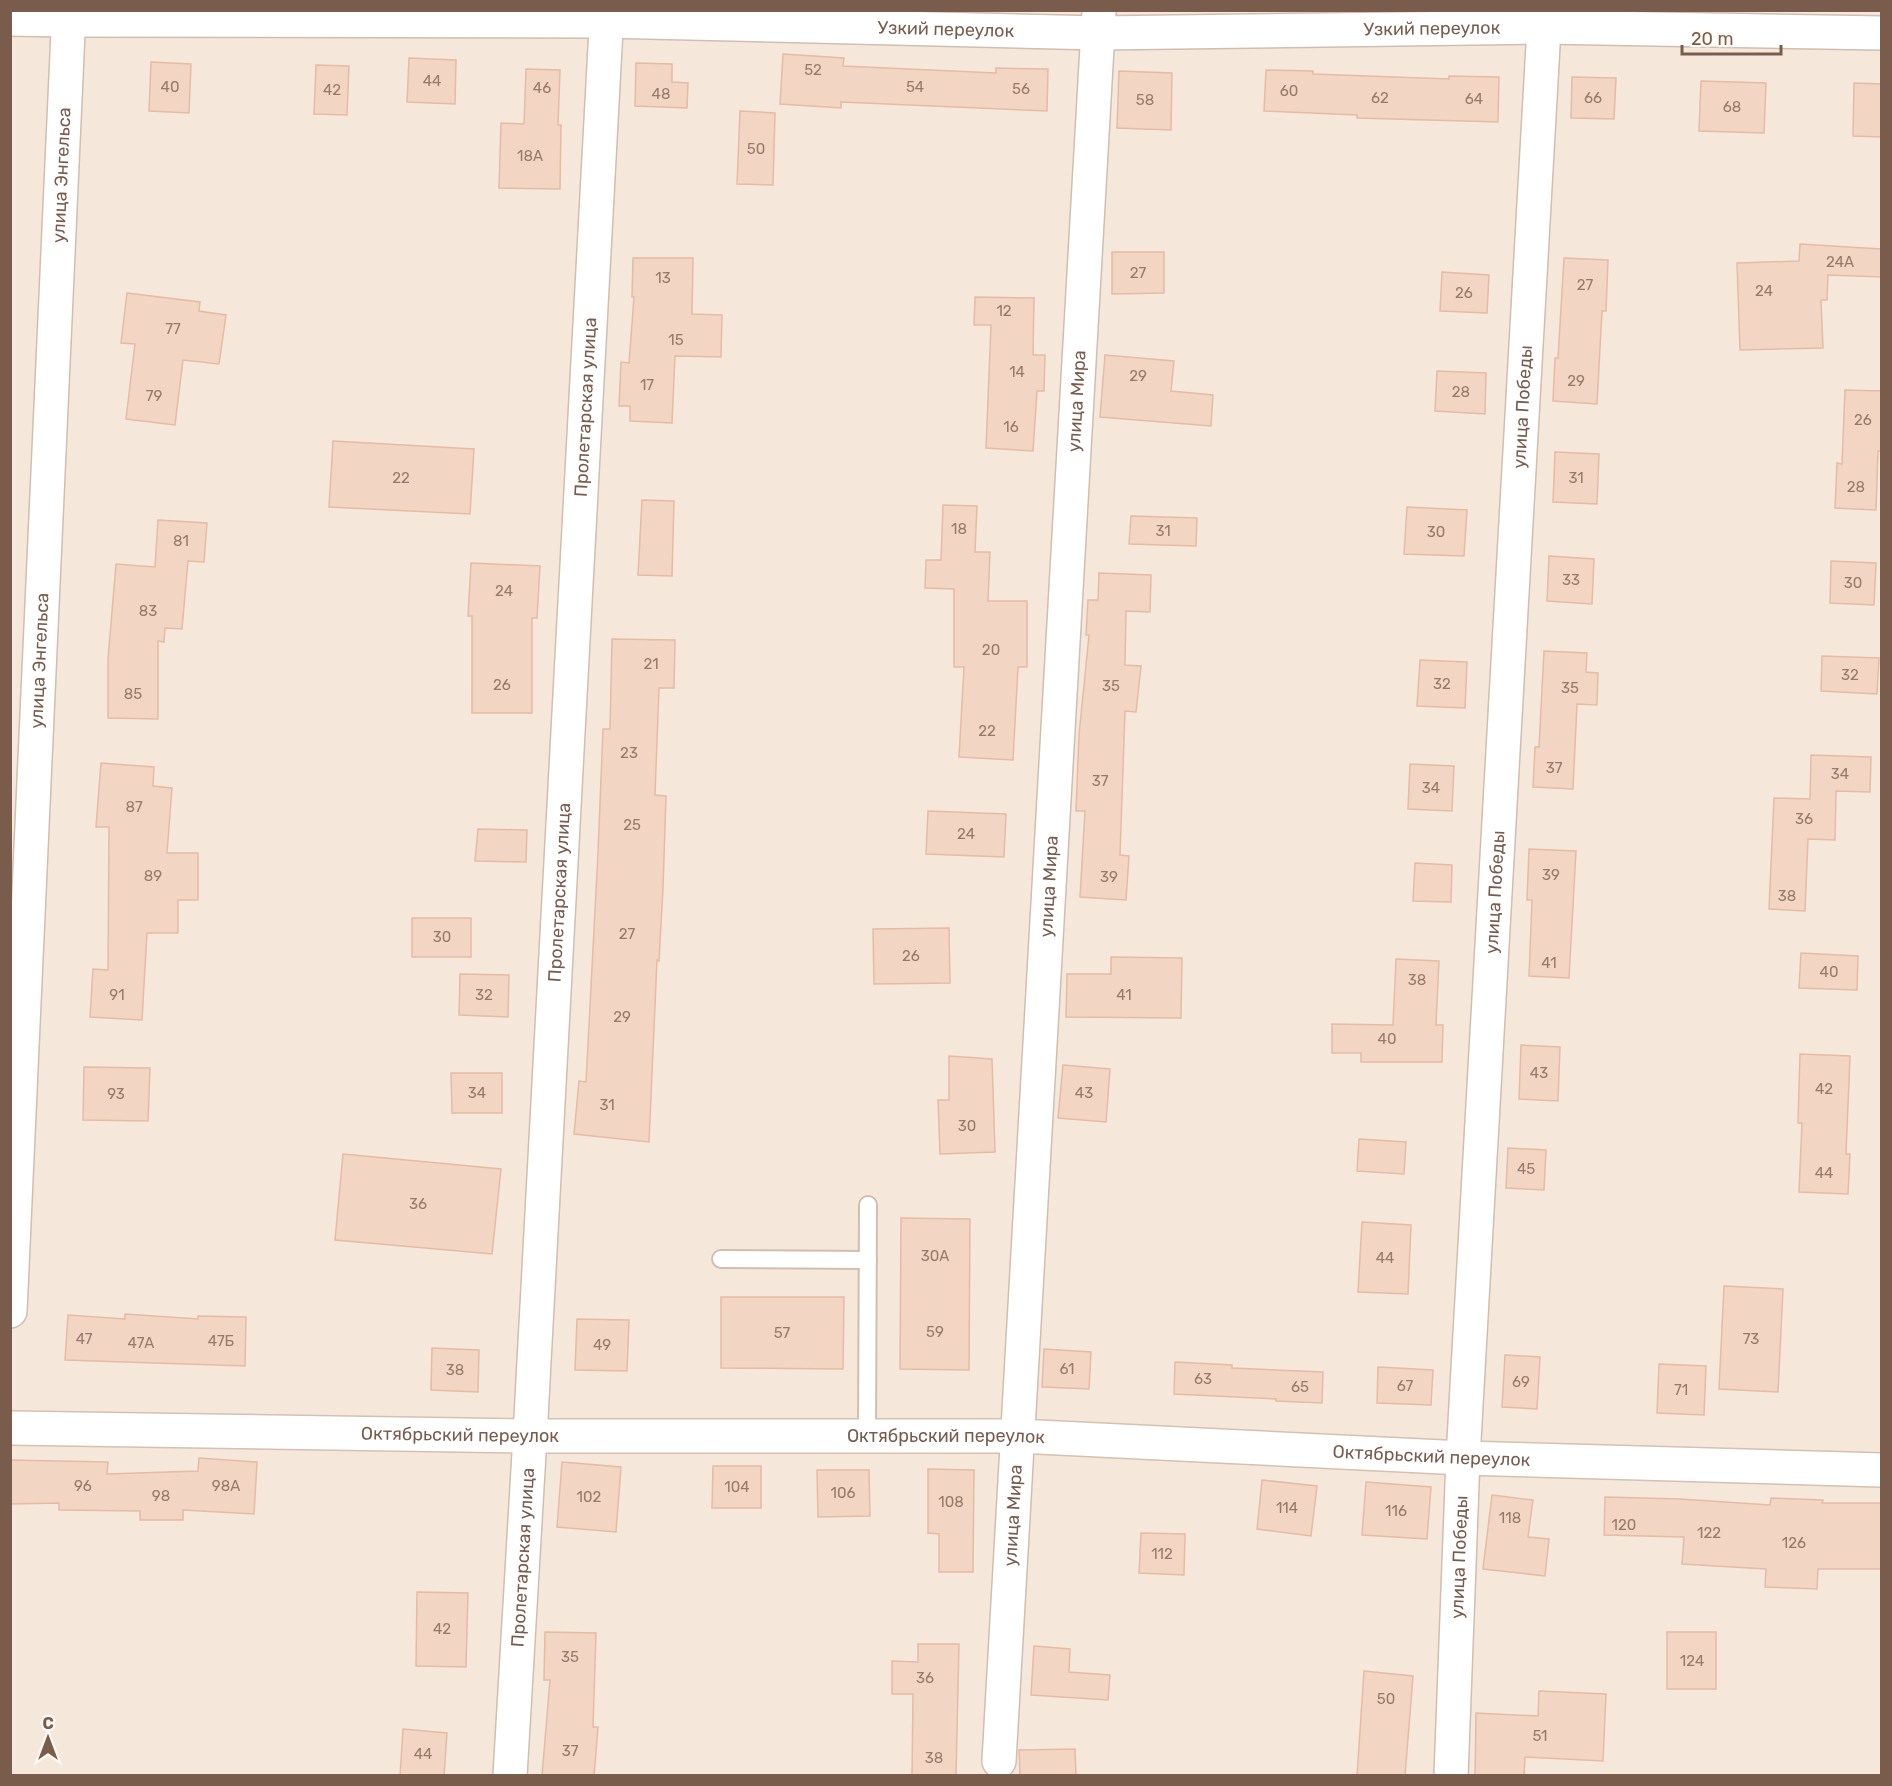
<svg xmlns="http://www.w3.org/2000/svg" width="1892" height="1786" font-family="Rubik,sans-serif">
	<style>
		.residential { fill: #f5e8da }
		.building { fill: #f3d5c3; stroke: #e6bba3; stroke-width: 1.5 }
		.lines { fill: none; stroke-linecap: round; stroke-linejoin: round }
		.lane-casing { stroke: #d1beb0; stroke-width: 20 }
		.street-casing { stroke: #d1beb0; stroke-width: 36 }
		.secondary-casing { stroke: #d6c0b0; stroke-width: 36 }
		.lane { stroke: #fff; stroke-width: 16 }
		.street { stroke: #fff; stroke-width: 33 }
		.secondary { stroke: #fff; stroke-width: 33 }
		.labels { text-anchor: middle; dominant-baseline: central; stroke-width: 5; stroke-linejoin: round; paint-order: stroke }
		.number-label { font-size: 15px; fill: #987a6a }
		.street-label { font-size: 18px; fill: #7a5c4d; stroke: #fffaf3 }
	</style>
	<rect width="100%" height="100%" fill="#fdf6ec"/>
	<rect class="residential" x="11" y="11" width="1870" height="1764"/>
	<g class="building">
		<path d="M783 54 844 58 843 66 996 73V68L1048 69 1047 111 841 102V108L780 104Z"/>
		<path d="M409 58 456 60 455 104 407 102Z"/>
		<path d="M151 62 191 64 189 113 149 111Z"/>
		<path d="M636 63 672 64V82L688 83 687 108 635 106Z"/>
		<path d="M316 65 349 66 347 115 314 114Z"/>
		<path d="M526 69 560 70 558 125H561L560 189 499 188 501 123 524 124Z"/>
		<path d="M1266 70 1313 71V74L1449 79V76L1499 77 1498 122 1357 118V115L1264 111Z"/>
		<path d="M1119 71 1172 73 1171 130 1117 128Z"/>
		<path d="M1572 77 1616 78 1614 119 1571 118Z"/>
		<path d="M1701 81 1766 83 1764 133 1699 131Z"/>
		<path d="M1854 83 1881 84V137L1853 136Z"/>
		<path d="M740 111 775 113 773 185 737 184Z"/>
		<path d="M1800 244 1881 249V277L1828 275 1827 300H1821L1823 348 1740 350 1737 263 1799 261Z"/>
		<path d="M1112 252H1164V293L1112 294Z"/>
		<path d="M633 258H693L692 314 722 315 721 357 675 356 672 423 630 421V406H619L621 362 629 363 634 297H632Z"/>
		<path d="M1564 258 1608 260 1606 311H1602L1597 404 1553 401 1555 358H1558Z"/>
		<path d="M1442 272 1489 275 1487 313 1440 311Z"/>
		<path d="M127 293 200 302 199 311 226 315 219 364 183 360 175 425 126 419 135 344 121 343Z"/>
		<path d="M975 297 1034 298 1033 355H1045L1044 391H1037L1033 451 986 448 991 325H974Z"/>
		<path d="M1105 355 1174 361 1171 391 1213 395 1211 426 1100 417Z"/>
		<path d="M1437 371 1486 373 1485 414 1435 411Z"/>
		<path d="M1845 390 1881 391V451H1878L1876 510 1835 508 1837 463 1842 464Z"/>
		<path d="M333 441 474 449 470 514 329 507Z"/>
		<path d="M1555 452 1599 454 1597 504 1553 502Z"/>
		<path d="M642 500 674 501 672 576 638 575Z"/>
		<path d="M943 505 977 506 975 552H990L988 601H1027V667H1018L1013 760 959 757 964 667H954V589L925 588 926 560H941Z"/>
		<path d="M1407 507 1467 510 1464 556 1404 554Z"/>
		<path d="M1131 516 1197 518 1196 546 1129 544Z"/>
		<path d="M158 520 207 523 204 562 188 561 182 629 165 628 164 642 158 641V719L108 718V659L116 564 155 567Z"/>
		<path d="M1549 556 1594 559 1592 604 1547 601Z"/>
		<path d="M1831 561 1876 563 1874 605 1830 603Z"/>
		<path d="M471 563 540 566 537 618H532V713H472V616H468Z"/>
		<path d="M1099 573 1151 575 1150 612 1126 611 1125 665 1141 666 1136 712 1125 711 1120 855 1129 856 1126 900 1080 897 1085 811H1076L1079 735 1089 635H1086L1088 600H1098Z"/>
		<path d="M612 639 675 640 674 688H659L655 795 666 796 663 888 659 961 657 960 649 1142 574 1134 579 1081 586 1082 598 853 603 729H610Z"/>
		<path d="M1544 651 1587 653 1586 672 1598 673 1597 705 1577 704 1573 789 1533 787 1535 747H1539Z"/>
		<path d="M1822 656 1879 658 1877 694 1821 691Z"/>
		<path d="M1420 660 1467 662 1465 708 1417 706Z"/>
		<path d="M1811 755 1871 757 1870 792 1836 791 1835 840 1808 839 1805 911 1769 909 1774 798 1810 799Z"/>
		<path d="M101 763 154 767 153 786 172 788 167 853H198V900H178V933H147L142 1020 90 1017 93 969 108 970 109 827H96Z"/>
		<path d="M1410 764 1454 766 1452 811 1408 809Z"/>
		<path d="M928 811 1006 814 1004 857 926 854Z"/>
		<path d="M478 829 527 830 526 862 475 861Z"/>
		<path d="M1529 849 1576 851 1569 978 1529 976 1532 900H1527Z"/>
		<path d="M1415 863 1452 865 1451 902 1413 901Z"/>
		<rect x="412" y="918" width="59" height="39"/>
		<path d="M949 928 950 983 874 984 873 929Z"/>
		<path d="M1801 953 1858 956 1857 990 1799 988Z"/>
		<path d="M1111 957 1182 958 1181 1018 1066 1017 1067 974H1111Z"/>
		<path d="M1396 959 1439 961 1436 1025H1443L1442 1062H1361V1053H1332V1024L1393 1025Z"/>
		<path d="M460 974 509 975 508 1017 459 1015Z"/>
		<path d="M1521 1045 1560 1047 1558 1101 1519 1099Z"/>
		<path d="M1800 1054 1850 1056 1846 1154H1850L1848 1194 1799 1192 1802 1123H1798Z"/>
		<path d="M949 1056 992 1059 995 1152 940 1154 938 1100H949Z"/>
		<path d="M1063 1065 1110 1069 1106 1122 1058 1118Z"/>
		<path d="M84 1067 150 1068 148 1121 83 1120Z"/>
		<path d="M451 1073H502V1113H452Z"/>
		<path d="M1359 1139 1406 1142 1404 1174 1357 1171Z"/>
		<path d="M1508 1148 1546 1150 1544 1190 1506 1188Z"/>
		<path d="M343 1154 501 1169 492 1254 335 1240Z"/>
		<path d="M901 1218 970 1219 969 1370 900 1369Z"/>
		<path d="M1362 1222 1411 1225 1408 1294 1358 1292Z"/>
		<path d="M1724 1286 1783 1289 1778 1392 1719 1389Z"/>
		<path d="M721 1297H844L843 1369 721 1368Z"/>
		<path d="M125 1314 198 1319V1316L246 1317 245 1366 65 1360 68 1315 125 1319Z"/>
		<path d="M577 1319 629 1320 627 1371 575 1370Z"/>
		<path d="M432 1348 479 1350 478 1392 431 1390Z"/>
		<path d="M1044 1349 1091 1352 1089 1389 1042 1387Z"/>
		<path d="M1505 1355 1540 1357 1537 1409 1502 1407Z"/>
		<path d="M1175 1362 1232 1365V1368L1323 1372 1322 1403 1276 1401V1399L1174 1394Z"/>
		<path d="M1659 1364 1706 1366 1704 1415 1657 1413Z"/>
		<path d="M1378 1367 1433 1370 1431 1405 1377 1403Z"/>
		<path d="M199 1458 257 1462 254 1514 183 1510V1520H140V1511L59 1510V1503L10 1504V1460L108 1462 107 1474 198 1471Z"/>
		<path d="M562 1462 621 1467 616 1532 557 1527Z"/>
		<path d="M713 1466H761V1508H712Z"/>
		<path d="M928 1469 974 1470 973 1572H939V1534L928 1533Z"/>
		<path d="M817 1470H869L870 1516 818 1517Z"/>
		<path d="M1262 1480 1317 1486 1311 1536 1257 1529Z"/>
		<path d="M1366 1482 1431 1487 1427 1539 1362 1535Z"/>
		<path d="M1492 1495 1533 1500 1528 1537 1549 1539 1545 1576 1483 1569Z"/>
		<path d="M1605 1497 1680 1499 1770 1505 1771 1498 1823 1500 1822 1503H1881V1569H1818L1817 1589 1765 1587 1766 1569 1682 1564 1684 1537 1604 1535Z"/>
		<path d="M1141 1533 1185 1534 1184 1575 1139 1573Z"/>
		<path d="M417 1592 468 1593 466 1667 416 1666Z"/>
		<path d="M545 1632 596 1633 593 1727H598L594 1776H542L550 1680H544Z"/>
		<rect x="1667" y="1632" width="49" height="57"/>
		<path d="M918 1644H959L956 1776H912L913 1694H892V1661L918 1662Z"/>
		<path d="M1034 1646 1070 1649 1069 1672 1110 1675 1108 1700 1031 1695Z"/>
		<path d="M1364 1671 1413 1676 1405 1776H1357Z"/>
		<path d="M1539 1691 1606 1694 1603 1761 1525 1757 1524 1776H1475L1476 1713 1538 1716Z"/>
		<path d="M403 1729 447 1733 444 1776H400Z"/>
		<path d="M1075 1749 1076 1776H1020L1019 1750Z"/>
	</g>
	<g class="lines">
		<defs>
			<g id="lane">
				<path d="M721 1259 868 1260"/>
				<path d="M867 1436 868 1205"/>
			</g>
			<g id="street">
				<path id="s1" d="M10 19 68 20 606 21 1098 33 1544 27 1882 33"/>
				<path id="s2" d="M10 1311 69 10"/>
				<path id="s3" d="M999 1761 1099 12"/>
				<path id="s4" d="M510 1776 530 1436 607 10"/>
				<path id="s5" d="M1451 1776 1463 1458 1545 10"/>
			</g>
			<g id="secondary">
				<path id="s6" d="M10 1428 530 1436H1018L1463 1458 1882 1470"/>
			</g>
		</defs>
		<use href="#lane" class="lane-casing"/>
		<use href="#street" class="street-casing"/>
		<use href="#secondary" class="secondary-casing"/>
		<use href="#lane" class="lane"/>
		<use href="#street" class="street"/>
		<use href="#secondary" class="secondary"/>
	</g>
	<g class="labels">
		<g class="number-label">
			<text x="813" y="70">52</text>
			<text x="432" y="81">44</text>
			<text x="170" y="87">40</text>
			<text x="915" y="87">54</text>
			<text x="542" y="88">46</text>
			<text x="1021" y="89">56</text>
			<text x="332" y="90">42</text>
			<text x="1289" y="91">60</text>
			<text x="661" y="94">48</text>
			<text x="1380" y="98">62</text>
			<text x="1593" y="98">66</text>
			<text x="1474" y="99">64</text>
			<text x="1145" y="100">58</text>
			<text x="1732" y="107">68</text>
			<text x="756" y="149">50</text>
			<text x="530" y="156">18А</text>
			<text x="1840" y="262">24А</text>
			<text x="1138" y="273">27</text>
			<text x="663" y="278">13</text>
			<text x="1585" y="285">27</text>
			<text x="1764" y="291">24</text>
			<text x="1464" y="293">26</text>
			<text x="1004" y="311">12</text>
			<text x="173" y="329">77</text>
			<text x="676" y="340">15</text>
			<text x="1017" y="372">14</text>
			<text x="1138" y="376">29</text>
			<text x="1576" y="381">29</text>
			<text x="647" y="385">17</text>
			<text x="1461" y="392">28</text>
			<text x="154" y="396">79</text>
			<text x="1863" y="420">26</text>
			<text x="1011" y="427">16</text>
			<text x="401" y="478">22</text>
			<text x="1576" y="478">31</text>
			<text x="1856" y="487">28</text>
			<text x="959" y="529">18</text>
			<text x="1163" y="531">31</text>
			<text x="1436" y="532">30</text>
			<text x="181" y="541">81</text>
			<text x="1571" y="580">33</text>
			<text x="1853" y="583">30</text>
			<text x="504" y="591">24</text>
			<text x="148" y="611">83</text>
			<text x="991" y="650">20</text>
			<text x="651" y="664">21</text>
			<text x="1850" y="675">32</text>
			<text x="1442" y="684">32</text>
			<text x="502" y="685">26</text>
			<text x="1111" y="686">35</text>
			<text x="1570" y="688">35</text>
			<text x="133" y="694">85</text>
			<text x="987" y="731">22</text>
			<text x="629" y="753">23</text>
			<text x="1554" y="768">37</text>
			<text x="1840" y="774">34</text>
			<text x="1100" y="781">37</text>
			<text x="1431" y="788">34</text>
			<text x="134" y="807">87</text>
			<text x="1804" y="819">36</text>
			<text x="632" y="825">25</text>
			<text x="966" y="834">24</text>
			<text x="1551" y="875">39</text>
			<text x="153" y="876">89</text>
			<text x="1109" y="877">39</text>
			<text x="1787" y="896">38</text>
			<text x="627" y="934">27</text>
			<text x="442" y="937">30</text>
			<text x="911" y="956">26</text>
			<text x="1549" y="963">41</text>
			<text x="1829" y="972">40</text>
			<text x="1417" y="980">38</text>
			<text x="117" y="995">91</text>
			<text x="484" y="995">32</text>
			<text x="1124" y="995">41</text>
			<text x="622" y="1017">29</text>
			<text x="1387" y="1039">40</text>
			<text x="1539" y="1073">43</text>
			<text x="1824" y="1089">42</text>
			<text x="477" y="1093">34</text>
			<text x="1084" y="1093">43</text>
			<text x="116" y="1094">93</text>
			<text x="607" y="1105">31</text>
			<text x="967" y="1126">30</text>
			<text x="1526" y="1169">45</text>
			<text x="1824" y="1173">44</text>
			<text x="418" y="1204">36</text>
			<text x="935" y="1256">30А</text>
			<text x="1385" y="1258">44</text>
			<text x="935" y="1332">59</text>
			<text x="782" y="1333">57</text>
			<text x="84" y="1339">47</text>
			<text x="1751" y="1339">73</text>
			<text x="221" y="1341">47Б</text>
			<text x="141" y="1343">47А</text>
			<text x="602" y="1345">49</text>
			<text x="1067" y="1369">61</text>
			<text x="455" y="1370">38</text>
			<text x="1203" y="1379">63</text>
			<text x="1521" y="1382">69</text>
			<text x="1405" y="1386">67</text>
			<text x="1300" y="1387">65</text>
			<text x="1681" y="1390">71</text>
			<text x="83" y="1486">96</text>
			<text x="226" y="1486">98А</text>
			<text x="737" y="1487">104</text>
			<text x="843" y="1493">106</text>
			<text x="161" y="1496">98</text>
			<text x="589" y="1497">102</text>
			<text x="951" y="1502">108</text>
			<text x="1287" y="1508">114</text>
			<text x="1396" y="1511">116</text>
			<text x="1510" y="1518">118</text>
			<text x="1624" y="1525">120</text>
			<text x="1709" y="1533">122</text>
			<text x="1794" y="1543">126</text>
			<text x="1162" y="1554">112</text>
			<text x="442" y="1629">42</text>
			<text x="570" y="1657">35</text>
			<text x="1692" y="1661">124</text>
			<text x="925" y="1678">36</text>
			<text x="1386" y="1699">50</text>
			<text x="1540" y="1736">51</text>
			<text x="570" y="1751">37</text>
			<text x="423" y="1754">44</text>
			<text x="934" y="1758">38</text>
		</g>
		<g class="street-label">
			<text stroke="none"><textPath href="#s1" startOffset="936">Узкий переулок</textPath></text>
			<text stroke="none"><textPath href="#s1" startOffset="1422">Узкий переулок</textPath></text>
			<text stroke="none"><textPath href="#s2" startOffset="1137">улица Энгельса</textPath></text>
			<text stroke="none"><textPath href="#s3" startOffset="1362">улица Мира</textPath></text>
			<text stroke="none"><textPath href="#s4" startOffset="1371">Пролетарская улица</textPath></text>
			<text stroke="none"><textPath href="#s5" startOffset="1371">улица Победы</textPath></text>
			<text stroke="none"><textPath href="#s2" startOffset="651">улица Энгельса</textPath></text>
			<text stroke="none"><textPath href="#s3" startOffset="876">улица Мира</textPath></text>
			<text stroke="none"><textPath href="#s4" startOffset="885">Пролетарская улица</textPath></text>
			<text stroke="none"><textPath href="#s5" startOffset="885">улица Победы</textPath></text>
			<text stroke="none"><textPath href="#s6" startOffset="450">Октябрьский переулок</textPath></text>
			<text stroke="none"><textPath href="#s6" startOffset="936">Октябрьский переулок</textPath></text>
			<text stroke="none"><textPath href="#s6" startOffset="1422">Октябрьский переулок</textPath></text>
			<text stroke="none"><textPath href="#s3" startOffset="246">улица Мира</textPath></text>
			<text stroke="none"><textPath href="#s4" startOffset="219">Пролетарская улица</textPath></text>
			<text stroke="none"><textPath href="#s5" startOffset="219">улица Победы</textPath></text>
		</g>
	</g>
	<rect width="1892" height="1786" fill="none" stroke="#7a5c4d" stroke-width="24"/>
	<g transform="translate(48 1738)" stroke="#fffaf3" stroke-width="4.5" paint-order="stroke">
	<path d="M0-4.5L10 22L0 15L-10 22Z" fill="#7a5c4d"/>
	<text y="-9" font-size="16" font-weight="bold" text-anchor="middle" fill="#7a5c4d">С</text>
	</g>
	<path d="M1682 45v9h99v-9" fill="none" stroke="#7a5c4d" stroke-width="3"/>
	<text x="1691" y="45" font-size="18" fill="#7a5c4d" stroke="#fffaf3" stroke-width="4.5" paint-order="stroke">20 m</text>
</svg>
